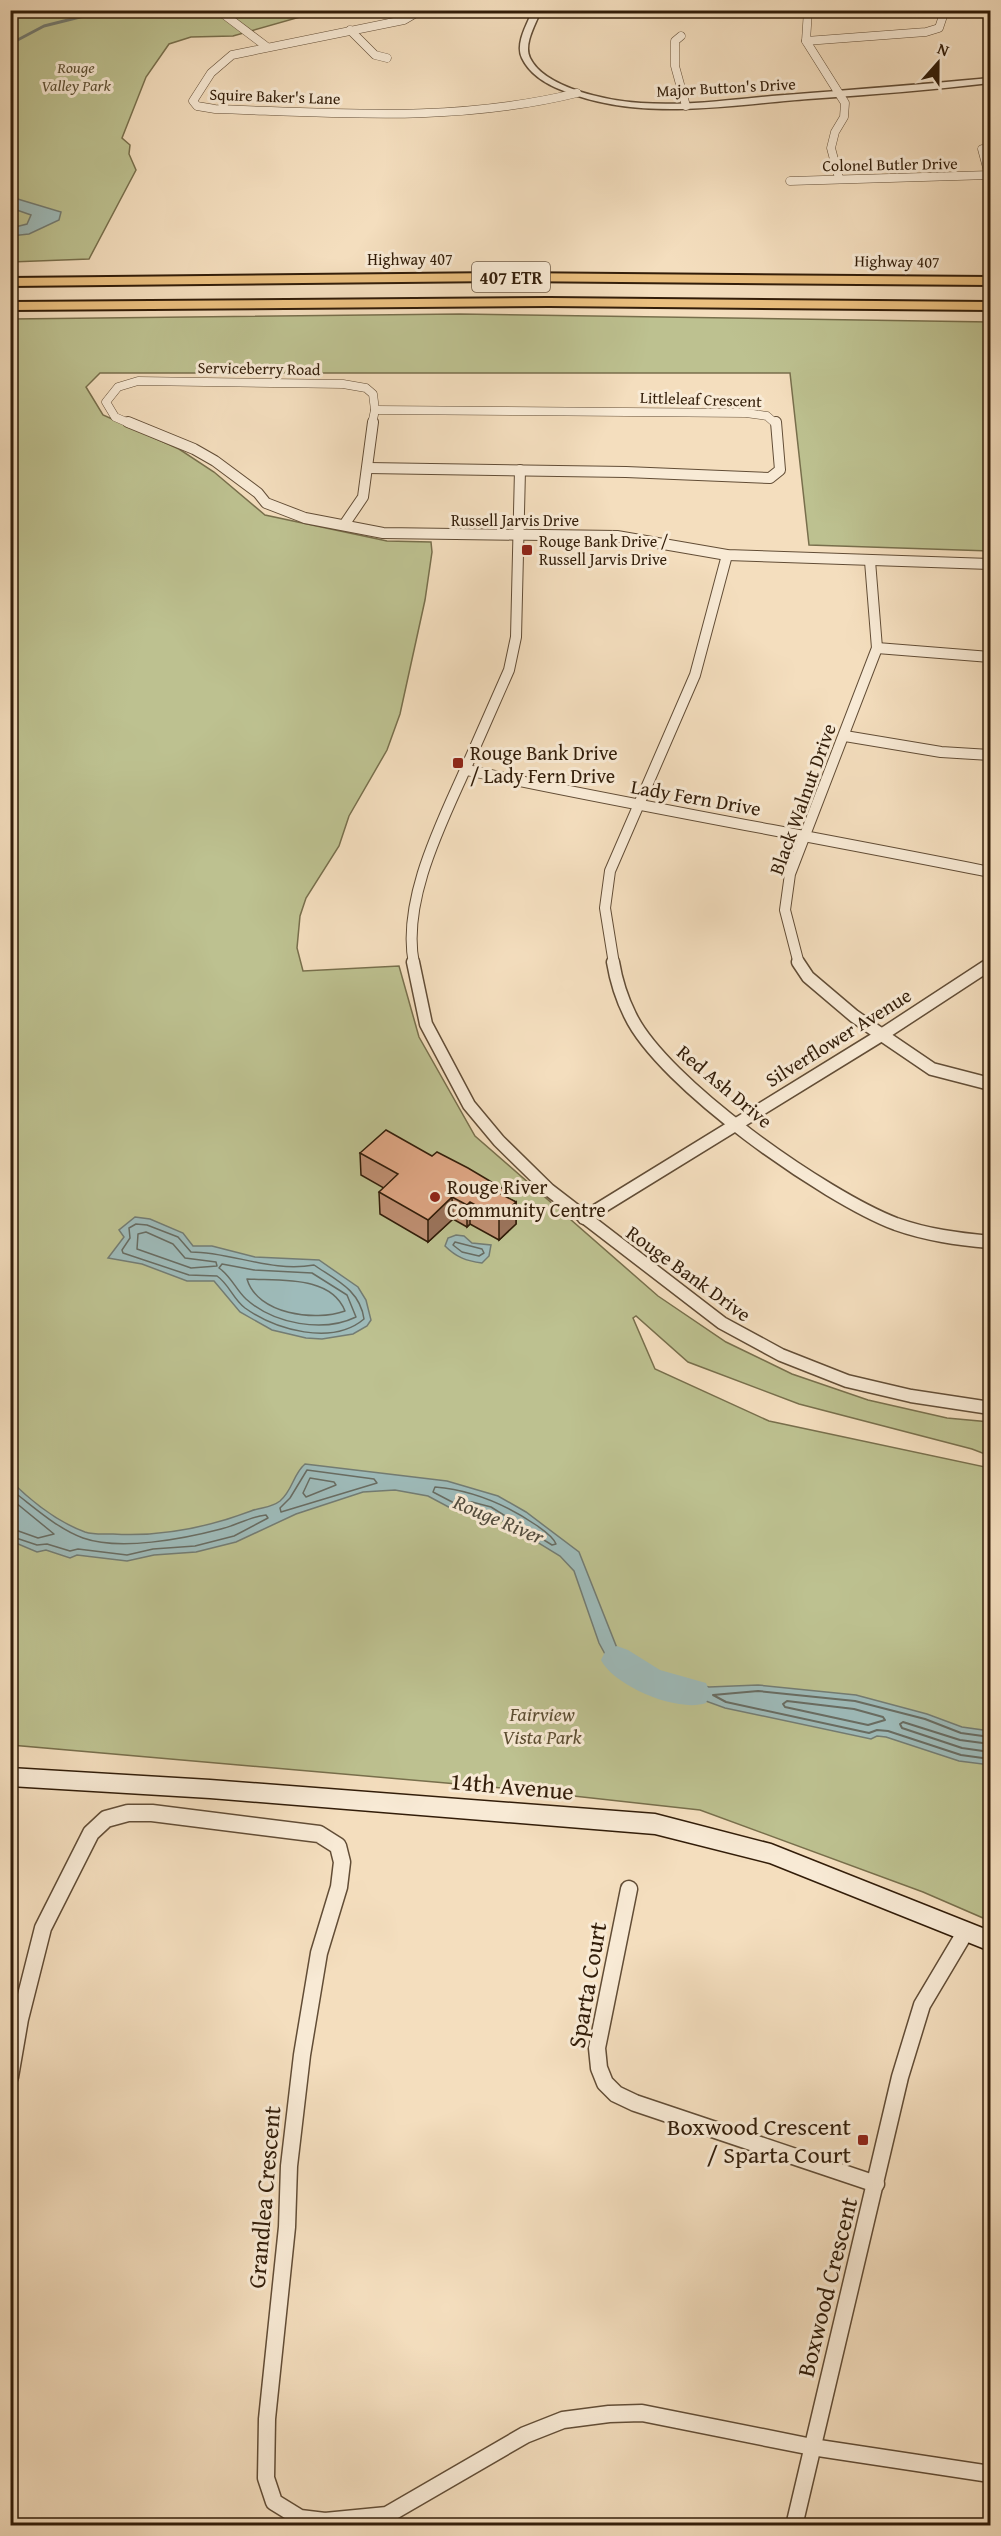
<svg xmlns="http://www.w3.org/2000/svg" width="1001" height="2536" font-family="'Gentium Book Plus',serif">
	<style>
		.green { fill: #bdc190; stroke: #786f4c; stroke-width: 1.5 }
		.water { fill: #9ebbba; stroke: #737c73; stroke-width: 1.5 }
		.lines { fill: none; stroke-linecap: round; stroke-linejoin: round }
		.shore-far1 { stroke: #686c62; stroke-width: 1.5 }
		.shore { stroke: #686c62; stroke-width: 2 }
		.stream { stroke: #737c73; stroke-width: 3 }
		.river { fill: #9ebbba; fill-rule: evenodd }
		.minor-far3-casing { stroke: #624d36; stroke-width: 9 }
		.minor-far2-casing { stroke: #624d36; stroke-width: 12 }
		.minor-far1-casing { stroke: #624d36; stroke-width: 15 }
		.minor-casing { stroke: #624d36; stroke-width: 19 }
		.tertiary-casing { stroke: #624d36; stroke-width: 3 }
		.secondary-casing { stroke: #321d09; stroke-width: 3 }
		.motorway-casing { stroke: #321d09; stroke-width: 4 }
		.minor-far3 { stroke: #f8ead5; stroke-width: 8 }
		.minor-far2 { stroke: #f8ead5; stroke-width: 10 }
		.minor-far1 { stroke: #f8ead5; stroke-width: 12 }
		.minor { stroke: #f8ead5; stroke-width: 16 }
		.tertiary { fill: #f8ead5; fill-rule: evenodd }
		.secondary { fill: #f8ead5; fill-rule: evenodd }
		.motorway { fill: #eabf7f; fill-rule: evenodd }
		.wall { fill: #bf8f72; stroke: #321d09; stroke-width: 1.5 }
		.shaded-wall { fill: #9b745c; stroke: #321d09; stroke-width: 1.5 }
		.building { fill: #dea684; stroke: #321d09; stroke-width: 1.5 }
		.poi-dot { fill: #8f2418; stroke: #f8ead5; stroke-width: 2 }
		.labels { text-anchor: middle; dominant-baseline: central; stroke-width: 6; stroke-linejoin: round; paint-order: stroke }
		.far-park-label { font-size: 16px; font-style: italic; fill: #5c4e32; stroke: #f8ead5 }
		.far-street-label { font-size: 16px; fill: #321d09; stroke: #f8ead5 }
		.far-poi-label { font-size: 16px; fill: #321d09; stroke: #f8ead5; text-anchor: start }
		.shield { fill: #f8ead5; stroke: #6d5a46; stroke-width: 1.5 }
		.shield-label { font-size: 18px; font-weight: bold; fill: #321d09 }
		.poi-label { font-size: 20px; fill: #321d09; stroke: #f8ead5; text-anchor: start }
		.street-label { font-size: 20px; fill: #321d09; stroke: #f8ead5 }
		.park-label { font-size: 20px; font-style: italic; fill: #5c4e32; stroke: #f8ead5 }
		.water-label { font-size: 21px; font-style: italic; fill: #524c3e; stroke: #f8ead5 }
		.near-street-label { font-size: 24px; fill: #321d09; stroke: #f8ead5 }
		.near-poi-label { font-size: 24px; fill: #321d09; stroke: #f8ead5; text-anchor: end }
	</style>
	<rect width="100%" height="100%" fill="#f4debe"/>
	<filter id="stains"><feTurbulence type="fractalNoise" baseFrequency=".00333" numOctaves="4"/><feColorMatrix values="0 0 0 0 .2 0 0 0 0 .09 0 0 0 0 .02 0 0 0 .5 -.17"/></filter>
	<radialGradient id="worn" r=".72"><stop offset=".6" stop-color="#630" stop-opacity="0"/><stop offset="1" stop-color="#630" stop-opacity=".3"/></radialGradient>
	<g class="green">
		<path d="M10 11H321L233 36 191 37 169 44 146 77 122 138 130 145 129 154 136 170 89 259 11 262Z"/>
		<path d="M460 314 990 322V551L809 545 790 373H100L86 387 103 415 179 449 214 472 265 515 387 541 431 542 432 552 425 600 400 714 387 750 349 816 339 846 306 898 300 916 297 948 303 971 399 966 419 1037 475 1136 658 1296 726 1342 792 1374 868 1400 947 1418 990 1422V1456L972 1449 799 1404 688 1362 636 1316 633 1318 655 1369 769 1421 990 1468V1921L923 1892 700 1810 492 1787 11 1745V319Z"/>
	</g>
	<g class="water">
		<path d="M11 197 61 212 59 220 29 234 11 236V228L27 224 31 215 11 208Z"/>
		<path d="M135 1217 150 1219 183 1233 193 1246H212L255 1257 319 1260 358 1287 366 1300 371 1320 367 1326 353 1334 322 1339 306 1338 272 1330 240 1312 214 1281H187L142 1264 108 1258 124 1237 119 1230Z"/>
		<path d="M456 1235 464 1236 472 1243 491 1245 489 1256 482 1263C466 1261 456 1257 445 1246L448 1238Z"/>
		<path d="M305 1464 447 1481 498 1496 526 1512 579 1552 617 1648 634 1665 666 1678 709 1687 758 1685 856 1695 927 1714 962 1727 990 1731V1765L959 1761 886 1737 877 1736 871 1739 725 1708 612 1667 599 1643 574 1571 560 1556 488 1512 472 1508 456 1511 428 1496 395 1490 363 1492 296 1514 236 1542 196 1552 154 1555 127 1561 77 1555 70 1558 46 1550 37 1552 11 1541V1481C31 1501 58 1522 85 1532 94 1535 104 1534 113 1534 161 1537 206 1528 251 1511 261 1507 271 1508 280 1501 293 1490 293 1474 305 1464Z"/>
	</g>
	<g class="lines">
		<g class="shore-far1">
			<path d="M136 1224 147 1225 178 1237 191 1252C232 1252 272 1273 314 1265 336 1280 360 1290 364 1319 332 1346 276 1330 245 1308 233 1299 229 1284 217 1276L189 1275 123 1253 122 1250 130 1238 129 1228Z"/>
			<path d="M146 1232 173 1244 185 1258 216 1262 217 1266 191 1268 137 1249 138 1234Z"/>
			<path d="M455 1242 482 1249 484 1253 479 1256 462 1252 453 1245Z"/>
			<path d="M222 1264 254 1270 312 1273 347 1295 356 1317C323 1333 274 1324 246 1299 236 1290 231 1276 219 1268Z"/>
			<path d="M247 1279C279 1281 331 1275 345 1311 315 1322 257 1314 247 1279Z"/>
			<path d="M307 1470 374 1479 377 1483 281 1512 280 1508 290 1498Z"/>
			<path d="M310 1478 334 1482 336 1485 306 1497 303 1493Z"/>
			<path d="M435 1487C472 1490 505 1504 536 1525 543 1530 553 1536 556 1544L552 1545 491 1507 472 1502 456 1504 433 1492Z"/>
			<path d="M10 1489C33 1506 56 1528 83 1538 120 1551 183 1539 221 1529 234 1526 246 1519 260 1516L266 1515 268 1518 234 1536 195 1546 153 1549 127 1555 78 1549 70 1551 47 1544 37 1545 10 1536"/>
			<path d="M10 1498 54 1534 38 1538 10 1528"/>
		</g>
		<g class="shore">
			<path d="M787 1701 854 1709 883 1717 885 1720 868 1725 785 1707 783 1704Z"/>
			<path d="M990 1737 961 1733 925 1719 855 1701 758 1691 713 1695 726 1702 869 1733 877 1730 888 1731 961 1755 990 1759"/>
			<path d="M990 1744 960 1740 903 1722 900 1724 902 1728 962 1748 990 1752"/>
		</g>
		<path class="stream" d="M10 44 44 26 108 10"/>
		<path class="river" d="M617 1646 628 1650 660 1670 706 1683 710 1693 706 1703C678 1713 614 1686 601 1660L606 1650Z"/>
		<defs>
			<g id="minor-far3">
				<path d="M218 10 267 47"/>
				<path d="M421 10 404 20 232 55 211 73 193 101 197 106 215 109C339 113 455 123 577 93"/>
				<path d="M808 10 806 41 845 103 844 117 835 132 831 148 839 178"/>
				<path d="M350 30 375 55 387 58"/>
				<path d="M681 36 675 41V66L686 106"/>
				<path d="M806 41 926 32 939 28 945 10"/>
				<path d="M982 149 989 175"/>
				<path d="M790 181 990 175"/>
				<path d="M375 410 746 413 767 416 776 424"/>
				<path d="M131 424 115 417 106 402 118 387 138 381 343 384 366 388 373 394 375 410 372 424"/>
			</g>
			<g id="minor-far2">
				<path d="M128 422 194 449 215 461 258 493 266 503 305 518 383 533 617 536 727 555 990 564"/>
				<path d="M368 468 626 472 770 478 780 470 776 422"/>
				<path d="M344 525 363 497 373 422"/>
				<path d="M877 648 990 657"/>
				<path d="M845 736 941 752 990 755"/>
				<path d="M467 770C641 807 816 837 990 872"/>
				<path d="M414 964C402 905 437 832 461 779 477 743 493 706 509 670L516 637 520 470"/>
				<path d="M614 964 605 908 610 871 695 675 727 555"/>
				<path d="M799 964 785 910 790 874 877 648 870 561"/>
			</g>
			<g id="minor-far1">
				<path d="M413 962 426 1024 469 1105 499 1141 549 1190 722 1323 781 1355 847 1381 911 1396 990 1408"/>
				<path d="M613 962C616 980 622 999 630 1015 662 1083 825 1197 896 1224 927 1235 958 1239 990 1242"/>
				<path d="M798 962 808 977 854 1016 932 1069 990 1084"/>
				<path d="M584 1218 883 1034 990 964"/>
			</g>
			<g id="minor">
				<path d="M629 1889 597 2048 599 2068 605 2083 616 2094 635 2103 876 2184"/>
				<path d="M10 2077 20 2019 43 1928 91 1833 106 1819 128 1813H152L319 1834 338 1846 342 1862 339 1887 319 1953 302 2055 289 2166 287 2227 267 2419 266 2478 274 2502 300 2518 325 2521 387 2515 525 2435 563 2420 609 2414 642 2413 812 2447 990 2474"/>
				<path d="M794 2526 900 2077 922 2005 966 1931"/>
			</g>
			<path id="tertiary" d="M533 10H541C536 24 523 44 530 58 545 89 610 101 641 103 685 106 728 100 772 96 845 90 917 85 990 78V83C930 90 869 95 808 99 727 105 642 122 564 91 548 85 530 75 522 58 515 44 527 24 533 10Z"/>
			<path id="secondary" d="M10 1768 210 1780 655 1814 771 1844 990 1931V1951L770 1863 655 1834 210 1798 10 1786Z"/>
			<g id="motorway">
				<path d="M500 273 990 277V285L500 281 10 286V278Z"/>
				<path d="M549 298 990 302V310L549 306 10 310V302Z"/>
			</g>
		</defs>
		<use href="#minor-far3" class="minor-far3-casing"/>
		<use href="#minor-far2" class="minor-far2-casing"/>
		<use href="#minor-far1" class="minor-far1-casing"/>
		<use href="#minor" class="minor-casing"/>
		<use href="#tertiary" class="tertiary-casing"/>
		<use href="#secondary" class="secondary-casing"/>
		<use href="#motorway" class="motorway-casing"/>
		<use href="#minor-far3" class="minor-far3"/>
		<use href="#minor-far2" class="minor-far2"/>
		<use href="#minor-far1" class="minor-far1"/>
		<use href="#minor" class="minor"/>
		<use href="#tertiary" class="tertiary"/>
		<use href="#secondary" class="secondary"/>
		<use href="#motorway" class="motorway"/>
	</g>
	<path class="wall" d="M360 1153 505 1197 516 1202V1224L499 1240 470 1224 467 1227 453 1219 428 1242 380 1214 379 1192 384 1188 361 1175Z"/>
	<g class="shaded-wall">
		<path d="M452 1197 453 1219 428 1242V1220Z"/>
		<path d="M470 1202V1224L467 1227V1205Z"/>
		<path d="M516 1202V1224L499 1240V1218Z"/>
	</g>
	<path class="building" d="M386 1130 432 1156 437 1152 468 1168 505 1190 501 1194 516 1202 499 1218 470 1202 467 1205 452 1197 428 1220 379 1192 398 1174 360 1153Z"/>
	<g class="poi-dot">
		<rect x="521" y="544" width="12" height="12" rx="3"/>
		<rect x="452" y="757" width="12" height="12" rx="3"/>
		<circle cx="435" cy="1197" r="6"/>
		<rect x="857" y="2134" width="12" height="12" rx="3"/>
	</g>
	<g class="labels">
		<g class="far-park-label">
			<text x="76" y="67">Rouge<tspan x="76" dy="18">Valley Park</tspan></text>
		</g>
		<g class="far-street-label">
			<text transform="translate(726 87) rotate(-3)">Major Button's Drive</text>
			<text transform="translate(275 96) rotate(2)">Squire Baker's Lane</text>
			<text transform="translate(890 164) rotate(-1)">Colonel Butler Drive</text>
			<text x="410" y="259">Highway 407</text>
			<text transform="translate(897 261) rotate(1)">Highway 407</text>
			<text transform="translate(259 368) rotate(1)">Serviceberry Road</text>
			<text transform="translate(701 399) rotate(2)">Littleleaf Crescent</text>
			<text x="515" y="520">Russell Jarvis Drive</text>
		</g>
		<g class="far-poi-label">
			<text x="539" y="541">Rouge Bank Drive /<tspan x="539" dy="18">Russell Jarvis Drive</tspan></text>
		</g>
		<rect class="shield" x="472" y="262" width="78" height="30" rx="4.5"/>
		<g class="shield-label">
			<text x="511" y="277">407 ETR</text>
		</g>
		<g class="poi-label">
			<text x="470" y="752">Rouge Bank Drive<tspan x="470" dy="23">/ Lady Fern Drive</tspan></text>
			<text x="447" y="1186">Rouge River<tspan x="447" dy="23">Community Centre</tspan></text>
		</g>
		<g class="street-label">
			<text transform="translate(696 797) rotate(10)">Lady Fern Drive</text>
			<text transform="translate(802 799) rotate(-70)">Black Walnut Drive</text>
			<text transform="translate(838 1037) rotate(-32)">Silverflower Avenue</text>
			<text transform="translate(725 1086) rotate(40)">Red Ash Drive</text>
			<text transform="translate(689 1273) rotate(36)">Rouge Bank Drive</text>
		</g>
		<g class="park-label">
			<text x="542" y="1713">Fairview<tspan x="542" dy="23">Vista Park</tspan></text>
		</g>
		<g class="water-label">
			<text transform="translate(499 1519) rotate(23)">Rouge River</text>
		</g>
		<g class="near-street-label">
			<text transform="translate(512 1786) rotate(5)">14th Avenue</text>
			<text transform="translate(587 1985) rotate(-80)">Sparta Court</text>
			<text transform="translate(264 2197) rotate(-85)">Grandlea Crescent</text>
			<text transform="translate(827 2287) rotate(-76)">Boxwood Crescent</text>
		</g>
		<g class="near-poi-label">
			<text x="851" y="2126">Boxwood Crescent<tspan x="851" dy="28">/ Sparta Court</tspan></text>
		</g>
	</g>
	<rect width="1001" height="2536" fill="none" stroke="#f4debe" stroke-width="36"/>
	<rect x="12" y="12" width="977" height="2512" fill="none" stroke="#321d09" stroke-width="3"/>
	<rect x="18" y="18" width="965" height="2500" fill="none" stroke="#321d09" stroke-width="1.5"/>
	<g transform="translate(938 63) rotate(21)" stroke="#f8ead5" stroke-width="4.5" paint-order="stroke">
	<path d="M0-4.5L10 22L0 15L-10 22Z" fill="#321d09"/>
	<text y="-9" font-size="16" font-weight="bold" text-anchor="middle" fill="#321d09">N</text>
	</g>
	<rect width="100%" height="100%" filter="url(#stains)"/>
	<rect width="100%" height="100%" fill="url(#worn)"/>
</svg>
